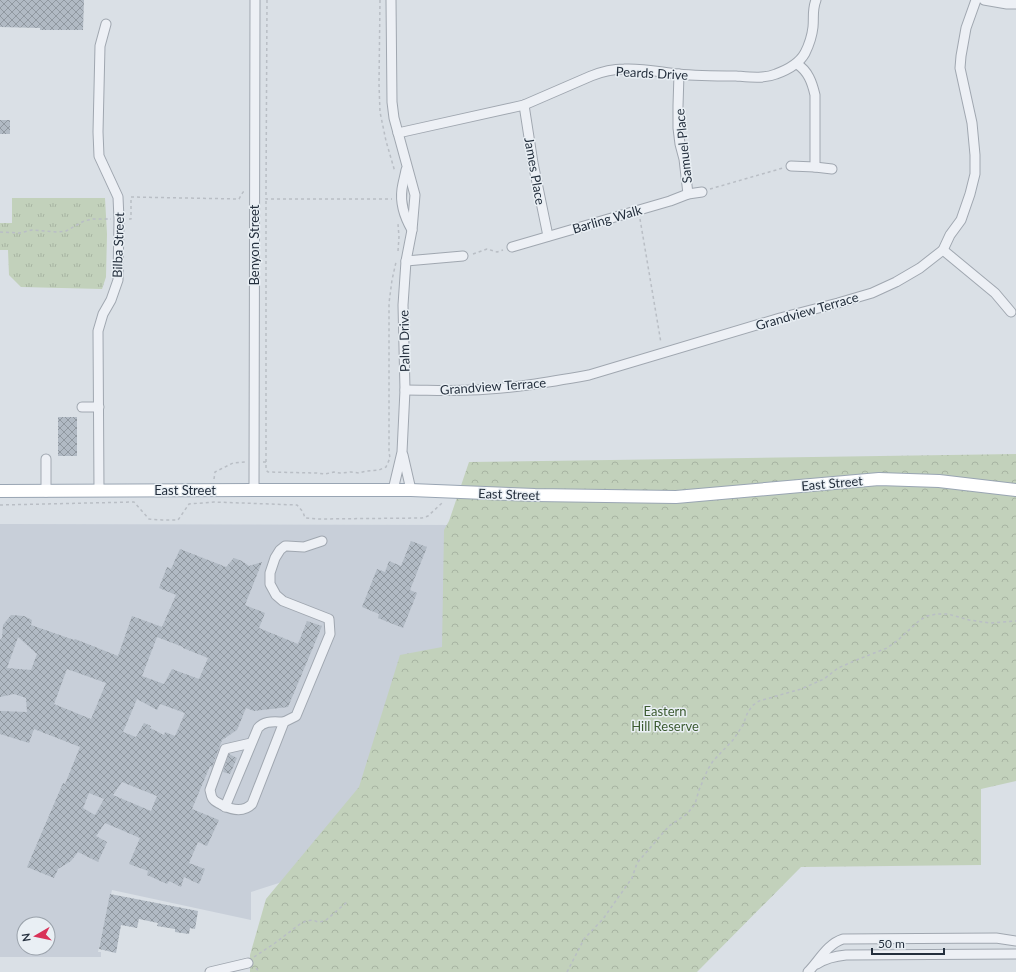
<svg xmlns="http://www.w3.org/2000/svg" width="1016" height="972" font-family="Lato,sans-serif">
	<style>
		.built { fill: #c8cfd9; fill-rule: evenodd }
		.grass { fill: url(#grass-tufts) }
		.forest { fill: url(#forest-crowns) }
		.building { fill: url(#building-cross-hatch); fill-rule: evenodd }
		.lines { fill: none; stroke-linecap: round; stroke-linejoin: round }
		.minor-casing { stroke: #a0a7b0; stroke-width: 11 }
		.major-casing { stroke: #99a5b3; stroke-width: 14 }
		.path { stroke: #b9bec5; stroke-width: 1.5; stroke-dasharray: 3 3; stroke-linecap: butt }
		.minor { stroke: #edf0f5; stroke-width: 9 }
		.major { stroke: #fff; stroke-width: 12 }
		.labels { text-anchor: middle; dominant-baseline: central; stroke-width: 3; stroke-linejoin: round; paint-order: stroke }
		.street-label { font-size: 13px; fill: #242f3d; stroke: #e9eff4 }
		.park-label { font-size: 13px; fill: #3b5a30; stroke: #e9eff4 }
	</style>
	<defs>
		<pattern id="grass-tufts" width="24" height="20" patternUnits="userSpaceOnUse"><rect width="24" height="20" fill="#c2d1bb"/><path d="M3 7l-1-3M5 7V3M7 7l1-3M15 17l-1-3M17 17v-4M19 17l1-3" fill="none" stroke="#a7b4a2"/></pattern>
		<pattern id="forest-crowns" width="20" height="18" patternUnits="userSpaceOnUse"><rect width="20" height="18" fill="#c2d1bb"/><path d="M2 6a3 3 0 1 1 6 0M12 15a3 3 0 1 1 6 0" fill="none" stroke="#a7b4a2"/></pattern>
		<pattern id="building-cross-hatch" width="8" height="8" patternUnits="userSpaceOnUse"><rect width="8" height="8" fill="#b1bac4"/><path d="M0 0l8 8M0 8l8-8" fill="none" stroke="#9098a0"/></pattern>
	</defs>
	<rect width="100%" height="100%" fill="#dae0e6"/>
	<path class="built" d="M0 524 462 525 463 824 251 892V920L112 890 98 952H101V957H0ZM24 924H48V948H24Z"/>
	<path class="grass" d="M12 198H105L107 234 106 277 102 289 21 287 9 275 8 250H0V223H12Z"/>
	<path class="forest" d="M1016 454V781L981 789V865L801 867 697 972H250V955L266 899 359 787 400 655 442 647 444 530 449 521 469 462Z"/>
	<g class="building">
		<path d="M0 0H84L83 30H40V28L0 27Z"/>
		<rect x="0" y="120" width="10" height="14"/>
		<rect x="58" y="417" width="19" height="39"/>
		<path d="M411 541 427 547 410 590 417 593 403 628 378 618 379 614 362 607 377 569 385 572 389 561 401 566Z"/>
		<path d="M180 549 226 567 234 558 242 561 249 566 262 562 245 605 265 613 259 628 298 644 307 621 322 626 288 707 254 711 246 708 237 730 222 740 212 767 210 766 192 809 219 820 207 846 198 842 189 863 205 869 199 884 184 877 181 887 169 881 167 884 147 875 148 871 129 864 140 838 105 823 96 836 107 842 98 862 78 852 71 861 58 869 54 878 27 867 63 783 65 784 80 747 34 729 29 743 0 734V711L27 712 26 698 14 694 0 697V640L2 638 3 625 11 615 24 616 32 620 31 625 74 640 75 639 118 656 132 616 162 627 176 595 159 588 167 567 171 569ZM18 637 37 654 31 670 7 668ZM157 637 183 647V648L208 658 199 679 172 669 164 684 142 676ZM67 669 106 683 91 719 54 704ZM137 699 157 710 160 704 185 713 175 736 165 732 164 735 150 728 151 726 144 723 136 737 123 732ZM122 782 157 796 151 811 113 795ZM89 793 104 799 95 815 83 808Z"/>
		<path d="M229 754 237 758 230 774 223 772Z"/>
		<path d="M110 894 198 911 195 929 190 928 189 934 175 932V929L157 926 158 923 139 919 137 928 121 925 116 953 99 949Z"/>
	</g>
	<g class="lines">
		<defs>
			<g id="minor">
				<path d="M391 0 392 102 394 118 415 195 412 230 406 261 403 305 405 390 402 452 393 490"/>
				<path d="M984 0 1007 4H1016"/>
				<path d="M797 64C808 71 812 82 815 95V167"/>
				<path d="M679 74 678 106V128L680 144 684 159 688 194"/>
				<path d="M524 105 533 163 548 236"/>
				<path d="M398 133 524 105 591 76C601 72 612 69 624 69 642 68 660 72 678 74 697 76 717 76 736 76 749 77 764 79 776 74 787 70 799 64 805 53 809 45 812 36 813 27 814 17 812 10 816 0"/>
				<path d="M791 166 815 167 832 169"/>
				<path d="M406 170C405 176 403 182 402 189 400 203 405 218 412 230"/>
				<path d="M512 247 670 201 688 194 702 192"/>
				<path d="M943 250 995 293 1011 312"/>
				<path d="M406 261 463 256"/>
				<path d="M405 390C427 390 448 391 470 390 510 389 550 382 589 375L780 318 838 303 872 293 896 282 920 268 943 250 950 235 961 220 970 194 975 174V155L972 123 960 68 961 56 966 28 976 0"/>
				<path d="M82 407H99"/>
				<path d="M403 455 411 490"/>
				<path d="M46 459V492"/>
				<path d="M254 490 255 0"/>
				<path d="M99 491 98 331 103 314 111 300 118 280 119 219 118 197 99 156 98 132 100 46 106 24"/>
				<path d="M251 743 225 749 210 790C211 793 211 797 213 799 215 802 219 803 222 805 232 810 243 813 252 804L284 722 296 716 330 634 329 619 283 601 276 595 270 584V573L275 558 280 550 285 546H287L304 547 322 541"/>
				<path d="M225 807 258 728C265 720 274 722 284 722"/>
				<path d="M817 964C826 958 836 956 846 955L1016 954"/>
				<path d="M210 972 248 963"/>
				<path d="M808 972C819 961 827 944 843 939L996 938 1016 941"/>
			</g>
			<path id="major" d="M0 491 254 490H411L535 495 676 497 879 479 939 481 1016 490"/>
		</defs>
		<use href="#minor" class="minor-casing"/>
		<use href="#major" class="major-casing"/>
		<g class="path">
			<path d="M267 0 266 193V199H392"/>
			<path d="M380 0 379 84 380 112 386 141 395 172"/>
			<path d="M710 189 783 168"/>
			<path d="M129 219H131V197L239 199 243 192H246"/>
			<path d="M640 219 661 343"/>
			<path d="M0 232 20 233 32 230 57 232 66 231 84 221 93 219H111"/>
			<path d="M398 251 399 237 398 224"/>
			<path d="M473 254 487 249 497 252 503 250"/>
			<path d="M263 462H266V470L268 472 317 473 325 474 334 472 340 473 351 472 359 473 366 471 379 470 386 467 390 458 389 452V303L392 280 396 262"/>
			<path d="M266 462V200"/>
			<path d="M214 479 215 472 233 463 245 462"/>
			<path d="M0 505 134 502 149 519 162 520H178L189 504 214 502 297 505 303 512 305 518 318 519 422 518 428 516 442 503"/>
			<path d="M254 957 275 943 300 924 306 921 313 920 318 922 325 921 347 902"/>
			<path d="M256 968 259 972"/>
			<path d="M567 972 584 939 603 919 632 878 637 863 669 826 687 814 695 804 699 790 708 769 713 761 733 740 743 725 747 714 752 706 759 701 801 689 824 679 838 668 859 659 887 648 898 640 920 620 927 616 937 614H948L969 620 990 623 1016 621"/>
		</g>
		<use href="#minor" class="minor"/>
		<use href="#major" class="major"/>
	</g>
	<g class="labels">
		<g class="street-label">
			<text transform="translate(652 73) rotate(3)">Peards Drive</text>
			<text transform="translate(683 146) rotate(-96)">Samuel Place</text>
			<text transform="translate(535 171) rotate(80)">James Place</text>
			<text transform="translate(607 219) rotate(-16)">Barling Walk</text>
			<text transform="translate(118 245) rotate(-88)">Bilba Street</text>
			<text transform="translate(254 245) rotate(-90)">Benyon Street</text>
			<text transform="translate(807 311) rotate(-16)">Grandview Terrace</text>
			<text transform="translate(404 341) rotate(-91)">Palm Drive</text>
			<text transform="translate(493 386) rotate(-4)">Grandview Terrace</text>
			<text transform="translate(832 483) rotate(-5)">East Street</text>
			<text x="185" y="490">East Street</text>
			<text transform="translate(509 494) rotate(2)">East Street</text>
		</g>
		<g class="park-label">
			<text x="665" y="711">Eastern<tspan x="665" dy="15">Hill Reserve</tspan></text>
		</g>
	</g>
	<g transform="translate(36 936) rotate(261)"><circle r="19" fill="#e9eff4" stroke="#9aa2ab"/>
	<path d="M0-3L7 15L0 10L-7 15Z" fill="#d93258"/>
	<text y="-6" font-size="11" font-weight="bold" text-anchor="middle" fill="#242f3d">N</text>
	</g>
	<path d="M872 948v6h72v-6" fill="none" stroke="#242f3d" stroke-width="2"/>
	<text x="878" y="948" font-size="12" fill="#242f3d" stroke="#e9eff4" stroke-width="3" paint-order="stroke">50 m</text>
</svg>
